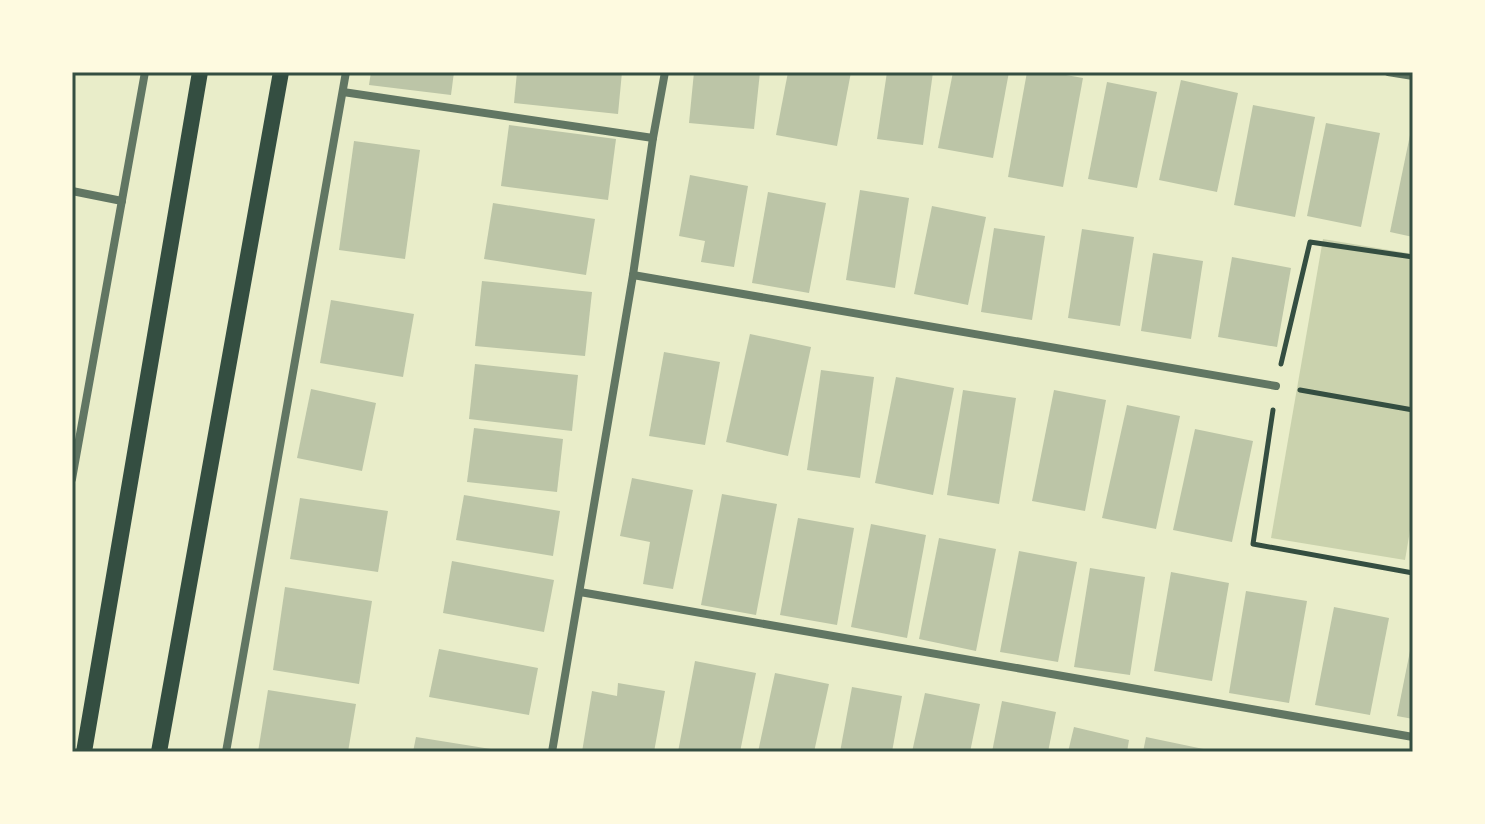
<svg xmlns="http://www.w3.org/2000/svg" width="1485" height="824" font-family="Figtree,sans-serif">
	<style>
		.green { fill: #cad2ad }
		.building { fill: #bcc5a7 }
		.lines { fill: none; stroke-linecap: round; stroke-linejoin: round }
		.path { stroke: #344e41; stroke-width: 5 }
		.minor { stroke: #617663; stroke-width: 8 }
		.secondary { stroke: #344e41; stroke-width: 16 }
		.neatline { fill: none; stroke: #344e41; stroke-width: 3 }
	</style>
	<rect width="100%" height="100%" fill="#e9edc9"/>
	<path class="green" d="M1323 239 1413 254V513L1405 560 1271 538Z"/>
	<g class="building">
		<path d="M371 72H454L451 95 369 85Z"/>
		<path d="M517 72H622L618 114 514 103Z"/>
		<path d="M694 72H760L754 129 689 123Z"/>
		<path d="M788 72H851L837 146 776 135Z"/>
		<path d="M887 72H933L923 145 877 139Z"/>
		<path d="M953 72H1009L993 158 938 148Z"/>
		<path d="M1027 72H1049L1083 78 1063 187 1008 177Z"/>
		<path d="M1181 80 1238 93 1217 192 1159 180Z"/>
		<path d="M1107 82 1157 92 1137 188 1088 179Z"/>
		<path d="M1253 105 1315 117 1295 217 1234 205Z"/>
		<path d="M1326 123 1380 133 1361 227 1307 216Z"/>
		<path d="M509 125 616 139 608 200 501 186Z"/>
		<path d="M1410 135H1413V237L1390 232Z"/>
		<path d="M354 141 420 150 405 259 339 250Z"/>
		<path d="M690 175 748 186 734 267 701 262 705 241 679 236Z"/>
		<path d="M860 190 909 198 895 288 846 280Z"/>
		<path d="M768 192 826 203 809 293 752 283Z"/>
		<path d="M493 203 595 219 586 275 484 259Z"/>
		<path d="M932 206 986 217 968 305 914 294Z"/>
		<path d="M994 228 1045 236 1032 320 981 312Z"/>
		<path d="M1082 229 1134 237 1120 326 1068 318Z"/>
		<path d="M1153 253 1203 261 1191 339 1141 331Z"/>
		<path d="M1232 257 1291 268 1277 347 1218 337Z"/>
		<path d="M482 281 592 292 585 356 475 346Z"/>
		<path d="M331 300 414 314 403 377 320 363Z"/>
		<path d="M750 334 811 347 788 456 726 442Z"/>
		<path d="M664 352 720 362 705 445 649 436Z"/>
		<path d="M475 364 578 375 572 431 469 419Z"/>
		<path d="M821 370 874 377 860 478 807 470Z"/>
		<path d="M896 377 954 388 933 495 875 483Z"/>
		<path d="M311 389 376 403 362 471 297 458Z"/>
		<path d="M963 390 1016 398 999 504 947 495Z"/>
		<path d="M1054 390 1106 400 1085 511 1032 501Z"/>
		<path d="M1127 405 1180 416 1156 529 1102 518Z"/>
		<path d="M474 428 563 439 557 492 467 482Z"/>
		<path d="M1195 429 1253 441 1232 542 1173 530Z"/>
		<path d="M632 478 693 490 673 589 643 584 650 542 620 536Z"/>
		<path d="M722 494 777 504 756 615 701 605Z"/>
		<path d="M464 495 560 511 553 556 456 540Z"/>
		<path d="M300 498 388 511 378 572 290 559Z"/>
		<path d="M798 518 854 528 837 625 780 615Z"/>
		<path d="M871 524 926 535 907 638 851 627Z"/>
		<path d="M939 538 996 549 976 651 919 639Z"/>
		<path d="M1019 551 1077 562 1058 662 1000 652Z"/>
		<path d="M452 561 554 580 544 632 443 613Z"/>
		<path d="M1090 568 1145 577 1130 675 1074 667Z"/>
		<path d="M1171 572 1229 583 1212 681 1154 671Z"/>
		<path d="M285 587 372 601 359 684 273 670Z"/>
		<path d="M1246 591 1307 601 1289 703 1229 693Z"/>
		<path d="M1334 607 1389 618 1370 715 1315 705Z"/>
		<path d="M1412 641H1413V719L1397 716Z"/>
		<path d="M439 649 538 668 529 715 429 697Z"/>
		<path d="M695 661 756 673 740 752H678Z"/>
		<path d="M775 673 829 684 814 752H758Z"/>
		<path d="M618 683 665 691 654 752H582L592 691 617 696Z"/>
		<path d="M852 687 902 696 892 752H840Z"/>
		<path d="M268 690 356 704 348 752H258Z"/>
		<path d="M925 693 980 704 970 752H912Z"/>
		<path d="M1002 701 1056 712 1048 752H992Z"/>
		<path d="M1074 727 1129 740 1127 752H1068Z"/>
		<path d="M416 737 497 750V752H413Z"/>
		<path d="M1146 737 1213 751 1212 752H1143Z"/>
	</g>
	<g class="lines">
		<g class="path">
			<path d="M1281 364 1310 242 1413 257"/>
			<path d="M1300 390 1413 410"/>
			<path d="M1273 410 1253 544 1413 573"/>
		</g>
		<g class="minor">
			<path d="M1388 72 1413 76"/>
			<path d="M343 92 653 138"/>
			<path d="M72 191 122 201"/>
			<path d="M633 275 1276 386"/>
			<path d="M72 479 145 72"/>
			<path d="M580 592 1413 737"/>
			<path d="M226 752 346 72"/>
			<path d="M552 752 633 275 653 138 665 72"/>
		</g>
		<g class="secondary">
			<path d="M84 752 200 72"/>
			<path d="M159 752 281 72"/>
		</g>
	</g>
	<rect width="1485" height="824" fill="none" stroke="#fefae0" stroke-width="148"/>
	<rect x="74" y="74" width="1337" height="676" class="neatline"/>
</svg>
